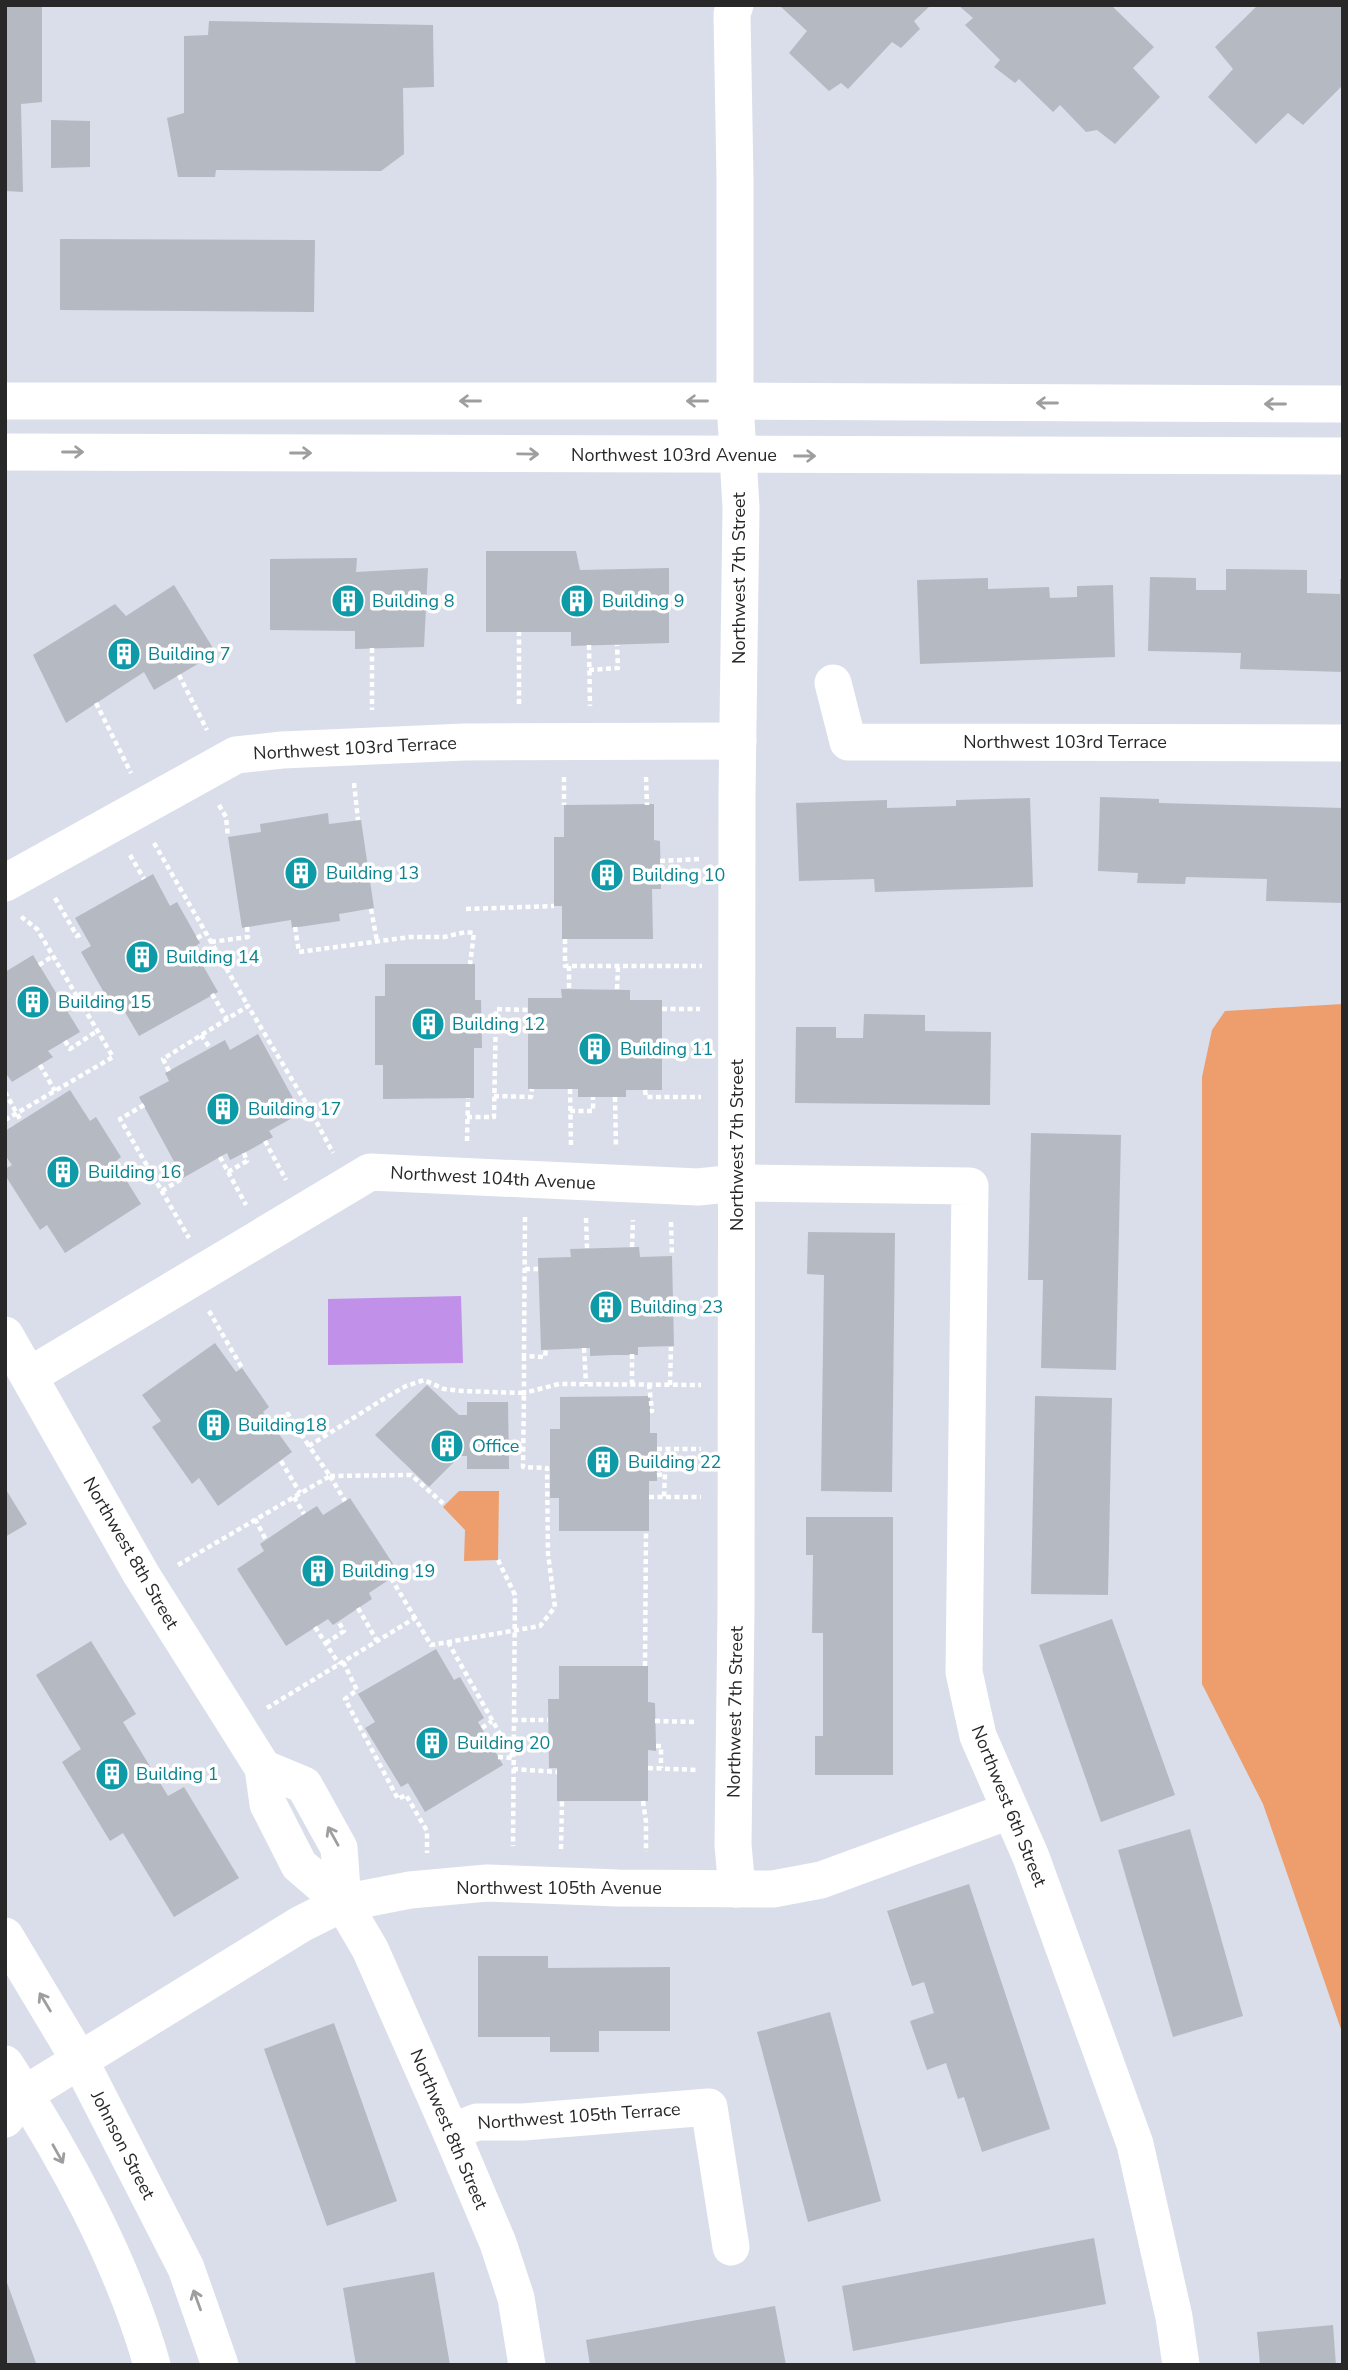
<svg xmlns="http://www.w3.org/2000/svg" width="1348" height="2370" font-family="'Nunito Sans',sans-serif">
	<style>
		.pitch { fill: #c191e9 }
		.water { fill: #ed9e6c }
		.building { fill: #b5b9c2 }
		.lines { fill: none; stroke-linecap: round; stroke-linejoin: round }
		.path { stroke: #fff; stroke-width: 4.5; stroke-dasharray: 5 3.5; stroke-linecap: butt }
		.minor { stroke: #fff; stroke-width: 37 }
		.oneway { stroke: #9e9e9e }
		.labels { text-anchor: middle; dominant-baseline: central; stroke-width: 7; stroke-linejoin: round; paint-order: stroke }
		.street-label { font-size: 18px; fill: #282828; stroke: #fff }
		.culture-label { font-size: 18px; fill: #0d838f; stroke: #fff; text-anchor: start }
	</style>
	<rect width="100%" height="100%" fill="#d9deea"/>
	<path class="pitch" d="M461 1296 463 1363 328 1365V1299Z"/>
	<g class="water">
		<path d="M1343 1004V2035L1263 1804 1202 1684V1077L1212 1030 1225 1011Z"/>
		<path d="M459 1491H499L498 1560 464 1561 465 1530 443 1507Z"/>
	</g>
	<g class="building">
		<path d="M5 5H42V102L21 104 23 192 5 191Z"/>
		<path d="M779 5H931L914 21 920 29 901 48 892 42 848 89 841 83 829 91 789 53 807 31Z"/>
		<path d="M958 5H1111L1154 47 1133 68 1160 97 1115 144 1097 130 1086 132 1060 105 1053 112 1019 79 1015 83 994 67 1000 60 965 25 973 18Z"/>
		<path d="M1258 5H1343V85L1303 125 1288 113 1256 144 1208 97 1233 69 1215 47Z"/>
		<path d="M209 21 433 25 434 87 403 88 404 154 381 171 216 170 215 177H178L167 118 184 113V36L208 35Z"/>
		<path d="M51 120 90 121V167L51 168Z"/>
		<path d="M60 239 315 240 314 312 60 310Z"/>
		<path d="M486 551H576L580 570 669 568V643L571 646V632H486Z"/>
		<path d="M357 558 356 572 428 568 424 647 355 649V631L270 630V559Z"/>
		<path d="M1226 569 1307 570V593L1340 594V579H1343V672L1240 669 1241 653 1148 651 1150 577 1196 578V590H1226Z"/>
		<path d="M988 578V589L1049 587 1050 598 1077 597V586L1113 585 1115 657 920 664 917 580Z"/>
		<path d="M174 585 216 653 154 690 144 672 66 723 33 655 115 604 126 616Z"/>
		<path d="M1100 797 1159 799V803L1343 808V903L1266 901 1267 879 1186 877 1185 884 1137 883 1138 873 1098 871Z"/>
		<path d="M1030 798 1033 887 875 892 874 879 799 881 796 803 887 800V808L956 806V800Z"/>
		<path d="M654 804V840L660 841 661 889H652L653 939H562V906H554V837H564V805Z"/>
		<path d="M328 813 329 824 361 820 374 908 339 914 340 921 292 928 291 920 242 928 228 837 261 832 260 824Z"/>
		<path d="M153 874 170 906 177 902 200 943 193 948 218 992 139 1036 122 1007 115 1012 81 952 91 946 75 918Z"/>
		<path d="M33 955 80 1032 48 1051 53 1057 12 1082 7 1075 5 1077V972Z"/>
		<path d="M385 964H475V1000H481L482 1048H474V1098L383 1099V1065H375V996H385Z"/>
		<path d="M561 989 630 990V1000H662V1090H626V1097H578V1089H528V998H562Z"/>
		<path d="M864 1014 925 1015V1031L991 1032 990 1105 795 1103 796 1027H836V1038H863Z"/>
		<path d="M258 1034 301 1113 269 1131 273 1137 244 1153 230 1160 227 1153 183 1178 139 1097 169 1081 165 1073 225 1040 230 1050Z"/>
		<path d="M70 1090 90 1121 96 1117 121 1157 115 1162 141 1204 65 1253 47 1225 40 1230 5 1175V1169L12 1165 5 1155V1131Z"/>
		<path d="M1031 1133 1121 1135 1116 1370 1041 1368 1043 1280H1028Z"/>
		<path d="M808 1232 895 1233 892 1492 821 1491 824 1275 807 1274Z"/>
		<path d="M639 1247 640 1257 672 1256 674 1346 638 1347V1355H613L590 1356V1348L541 1350 538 1258 571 1257 570 1249Z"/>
		<path d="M215 1343 236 1372 242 1368 269 1407 263 1412 292 1452 218 1506 199 1478 192 1484 152 1427 161 1421 142 1395Z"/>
		<path d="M427 1385 459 1415H467V1402H508L509 1469H467V1456H460L429 1487 375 1435Z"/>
		<path d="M650 1396V1433H657V1481H649V1531H559V1498H550V1429H560V1397Z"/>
		<path d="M1035 1396 1112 1398 1108 1595 1031 1594Z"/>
		<path d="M5 1488 27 1524 5 1537Z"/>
		<path d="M350 1498 399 1573 369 1593 372 1599 333 1625 328 1619 286 1646 237 1569 264 1551 260 1544 304 1514 317 1506 323 1515Z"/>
		<path d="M806 1517H893V1775H815V1736H823V1633H812L813 1555H806Z"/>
		<path d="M1112 1619 1175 1795 1101 1822 1039 1645Z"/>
		<path d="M91 1641 136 1714 123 1722 168 1796 184 1787 239 1878 174 1917 123 1833 110 1841 62 1762 81 1749 36 1675Z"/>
		<path d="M436 1649 454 1680 460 1677 467 1689 484 1718 478 1722 503 1765 425 1812 408 1783 401 1787 365 1728 375 1722 358 1694Z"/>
		<path d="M559 1666H648V1702L655 1703 656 1746V1751L648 1750V1801H557V1768H549L548 1699H559Z"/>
		<path d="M1190 1829 1243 2016 1173 2037 1118 1850Z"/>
		<path d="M969 1884 1050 2129 982 2152 964 2097 958 2099 946 2063 927 2070 910 2021 934 2013 924 1982 912 1986 887 1911Z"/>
		<path d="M478 1956H548V1968L670 1967V2031H599V2052H550V2037H478Z"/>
		<path d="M830 2012 881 2201 808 2222 757 2032Z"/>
		<path d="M334 2023 397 2201 327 2226 264 2049Z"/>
		<path d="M1094 2238 1106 2304 853 2351 842 2286Z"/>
		<path d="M434 2272 450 2365H356L343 2288Z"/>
		<path d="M5 2277 36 2363 30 2365H5Z"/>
		<path d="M775 2306 786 2365H590L586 2340Z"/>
		<path d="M1333 2325 1336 2365H1260L1257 2332Z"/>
	</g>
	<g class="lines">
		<g class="path">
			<path d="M589 645 590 706"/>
			<path d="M372 648V710"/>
			<path d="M589 670 618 668 617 645"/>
			<path d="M179 675 207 730"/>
			<path d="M96 703 131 773"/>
			<path d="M519 704V632"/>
			<path d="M564 777V805"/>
			<path d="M646 777 647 805"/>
			<path d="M354 783 358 820"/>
			<path d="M219 805 226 817 228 837"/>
			<path d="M154 843 248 1006"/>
			<path d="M130 855 144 879"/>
			<path d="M660 861 701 859"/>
			<path d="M55 898 77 936 83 933"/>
			<path d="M371 909 377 941"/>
			<path d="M466 909 554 906"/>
			<path d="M295 927 299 952 410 937H444L466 932 474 933 470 964"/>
			<path d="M197 938 206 933"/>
			<path d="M565 939V966H702"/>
			<path d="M211 942 248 937 247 927"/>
			<path d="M202 963 218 953"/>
			<path d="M39 965 53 956"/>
			<path d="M569 966V989"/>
			<path d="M617 989 618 966"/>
			<path d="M212 994 227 1019"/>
			<path d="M662 1009H700"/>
			<path d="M201 1035 210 1048"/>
			<path d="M65 1041 70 1049 97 1031"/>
			<path d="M40 1065 55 1091"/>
			<path d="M169 1071 163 1059 248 1006 309 1108"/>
			<path d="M570 1089 571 1146"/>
			<path d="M645 1090 646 1097H701"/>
			<path d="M5 1092 21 1121"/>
			<path d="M494 1096 531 1097 532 1089"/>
			<path d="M615 1097 616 1148"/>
			<path d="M144 1105 120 1119 189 1238"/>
			<path d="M570 1111H593V1097"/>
			<path d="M301 1113 309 1108 333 1153"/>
			<path d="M467 1117H494L496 1009 528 1010"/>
			<path d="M5 1120 113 1057 37 929 19 915"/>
			<path d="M265 1141 286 1180"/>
			<path d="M467 1141 468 1098"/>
			<path d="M220 1157 246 1205"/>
			<path d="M228 1172 247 1161 244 1153"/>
			<path d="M162 1191 183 1178"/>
			<path d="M525 1217 524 1356 545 1357 546 1349"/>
			<path d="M586 1218 587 1248"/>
			<path d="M671 1222 672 1256"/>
			<path d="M632 1247 633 1220"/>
			<path d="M525 1269H538"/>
			<path d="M209 1311 242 1368"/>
			<path d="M584 1348 586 1384"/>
			<path d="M632 1354V1384"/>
			<path d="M524 1356V1393L559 1384 701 1385"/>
			<path d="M649 1384 652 1411H650"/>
			<path d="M670 1385 671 1347"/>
			<path d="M272 1424 288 1414 309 1446"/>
			<path d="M657 1449H701"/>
			<path d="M281 1461 300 1493"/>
			<path d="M657 1475 665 1474 664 1497"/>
			<path d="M330 1476 411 1475 445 1505"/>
			<path d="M330 1476 345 1501"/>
			<path d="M294 1497 304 1514"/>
			<path d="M649 1497H701"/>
			<path d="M255 1519 266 1540"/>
			<path d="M498 1560 515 1595 513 1846"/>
			<path d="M178 1565 330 1476 309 1446 385 1398 406 1386 424 1380 444 1389 462 1391 524 1393 523 1467 547 1468 548 1554 555 1607 540 1626 431 1645 415 1618 267 1708"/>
			<path d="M391 1578 415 1618"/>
			<path d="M358 1608 377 1641"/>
			<path d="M315 1627 339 1664"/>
			<path d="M448 1642 513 1757"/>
			<path d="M326 1643 344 1631 338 1621"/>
			<path d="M343 1662 357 1690 345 1699 398 1799 406 1795 427 1831V1853"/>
			<path d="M645 1666 646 1531"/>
			<path d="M513 1720H548"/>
			<path d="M655 1721 696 1722"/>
			<path d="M482 1728 492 1721"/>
			<path d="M656 1746H661V1768"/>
			<path d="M498 1757 512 1758"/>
			<path d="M648 1768 698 1770"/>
			<path d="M513 1769 557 1772"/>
			<path d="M643 1801 646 1822V1852"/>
			<path d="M561 1849 562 1801"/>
		</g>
		<g class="minor">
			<path d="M735 5 732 14 735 179V401L741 508 737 795 736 1610 733 1845 737 1889"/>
			<path d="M5 401H735L1343 404"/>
			<path d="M5 452 1343 456"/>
			<path d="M833 683 848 742 1343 743"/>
			<path d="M5 883 236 755 282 750 465 742 738 741"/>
			<path d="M5 1335 141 1574 263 1768 268 1804 299 1865 343 1903 370 1949 451 2132 498 2243 516 2298 527 2365"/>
			<path d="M29 1376 370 1172 698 1187 737 1183 970 1186 964 1672 978 1736 1031 1857 1135 2144 1174 2317 1181 2365"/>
			<path d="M263 1768 304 1785 339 1848 343 1903"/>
			<path d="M5 1936 80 2061 186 2268 220 2365"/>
			<path d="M5 2064C64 2153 123 2262 152 2365"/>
			<path d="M5 2119 25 2094 301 1924 343 1903 410 1890 487 1883 618 1888 773 1889 821 1880 1009 1811"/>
			<path d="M451 2132 477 2122H523L709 2107 731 2247"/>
		</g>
	</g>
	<defs><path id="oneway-shaft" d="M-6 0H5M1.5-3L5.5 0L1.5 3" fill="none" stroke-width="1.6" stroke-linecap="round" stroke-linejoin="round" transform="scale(1.75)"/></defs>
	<g class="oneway">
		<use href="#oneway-shaft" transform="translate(470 401) rotate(180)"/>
		<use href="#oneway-shaft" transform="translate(697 401) rotate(180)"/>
		<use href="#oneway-shaft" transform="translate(1047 403) rotate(-180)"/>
		<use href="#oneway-shaft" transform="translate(1275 404) rotate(-180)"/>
		<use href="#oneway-shaft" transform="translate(73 452)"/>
		<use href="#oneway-shaft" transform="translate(301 453)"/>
		<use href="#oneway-shaft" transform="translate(528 454) rotate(1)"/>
		<use href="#oneway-shaft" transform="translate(805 456)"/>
		<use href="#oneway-shaft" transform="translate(333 1836) rotate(-119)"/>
		<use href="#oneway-shaft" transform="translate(45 2002) rotate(-121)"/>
		<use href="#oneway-shaft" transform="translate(58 2154) rotate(61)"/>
		<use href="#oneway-shaft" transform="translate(197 2300) rotate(-110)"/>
	</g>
	<defs>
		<symbol id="building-disc" viewBox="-11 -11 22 22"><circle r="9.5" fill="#0f9aa8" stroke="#fff"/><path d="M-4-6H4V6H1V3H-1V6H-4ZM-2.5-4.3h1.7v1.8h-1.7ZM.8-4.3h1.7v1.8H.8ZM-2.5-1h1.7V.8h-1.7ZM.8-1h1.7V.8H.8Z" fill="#fff"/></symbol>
	</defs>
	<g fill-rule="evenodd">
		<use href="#building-disc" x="329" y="582" width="38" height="38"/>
		<use href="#building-disc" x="558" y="582" width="38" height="38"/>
		<use href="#building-disc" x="105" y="635" width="38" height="38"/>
		<use href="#building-disc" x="282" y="854" width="38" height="38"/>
		<use href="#building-disc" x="588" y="856" width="38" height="38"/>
		<use href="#building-disc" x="123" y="938" width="38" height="38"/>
		<use href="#building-disc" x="14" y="983" width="38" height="38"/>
		<use href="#building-disc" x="409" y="1005" width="38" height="38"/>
		<use href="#building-disc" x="576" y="1030" width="38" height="38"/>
		<use href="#building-disc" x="204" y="1090" width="38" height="38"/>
		<use href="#building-disc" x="44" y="1153" width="38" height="38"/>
		<use href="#building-disc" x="587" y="1288" width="38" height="38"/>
		<use href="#building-disc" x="195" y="1406" width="38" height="38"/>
		<use href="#building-disc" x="428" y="1427" width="38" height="38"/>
		<use href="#building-disc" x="584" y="1443" width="38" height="38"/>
		<use href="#building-disc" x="299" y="1552" width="38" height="38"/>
		<use href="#building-disc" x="413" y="1724" width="38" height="38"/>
		<use href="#building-disc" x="93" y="1755" width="38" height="38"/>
	</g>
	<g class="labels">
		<g class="street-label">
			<text x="674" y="455">Northwest 103rd Avenue</text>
			<text transform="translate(739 578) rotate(-90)">Northwest 7th Street</text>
			<text x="1065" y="742">Northwest 103rd Terrace</text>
			<text transform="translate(355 748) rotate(-3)">Northwest 103rd Terrace</text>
			<text transform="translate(737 1145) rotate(-90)">Northwest 7th Street</text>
			<text transform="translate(493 1178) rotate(3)">Northwest 104th Avenue</text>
			<text transform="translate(131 1553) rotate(60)">Northwest 8th Street</text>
			<text transform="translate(735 1712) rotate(-89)">Northwest 7th Street</text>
			<text transform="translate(1009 1806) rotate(68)">Northwest 6th Street</text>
			<text x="559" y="1888">Northwest 105th Avenue</text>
			<text transform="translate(579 2116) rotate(-4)">Northwest 105th Terrace</text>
			<text transform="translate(449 2129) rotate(67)">Northwest 8th Street</text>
			<text transform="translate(123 2145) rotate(63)">Johnson Street</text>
		</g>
		<g class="culture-label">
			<text x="372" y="601">Building 8</text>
			<text x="602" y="601">Building 9</text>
			<text x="148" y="654">Building 7</text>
			<text x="326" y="873">Building 13</text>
			<text x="632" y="875">Building 10</text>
			<text x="166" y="957">Building 14</text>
			<text x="58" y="1002">Building 15</text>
			<text x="452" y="1024">Building 12</text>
			<text x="620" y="1049">Building 11</text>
			<text x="248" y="1109">Building 17</text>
			<text x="88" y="1172">Building 16</text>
			<text x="630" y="1307">Building 23</text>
			<text x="238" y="1425">Building18</text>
			<text x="472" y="1446">Office</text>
			<text x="628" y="1462">Building 22</text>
			<text x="342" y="1571">Building 19</text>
			<text x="457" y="1743">Building 20</text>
			<text x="136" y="1774">Building 1</text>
		</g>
	</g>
	<rect width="1348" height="2370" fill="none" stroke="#282828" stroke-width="14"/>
</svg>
